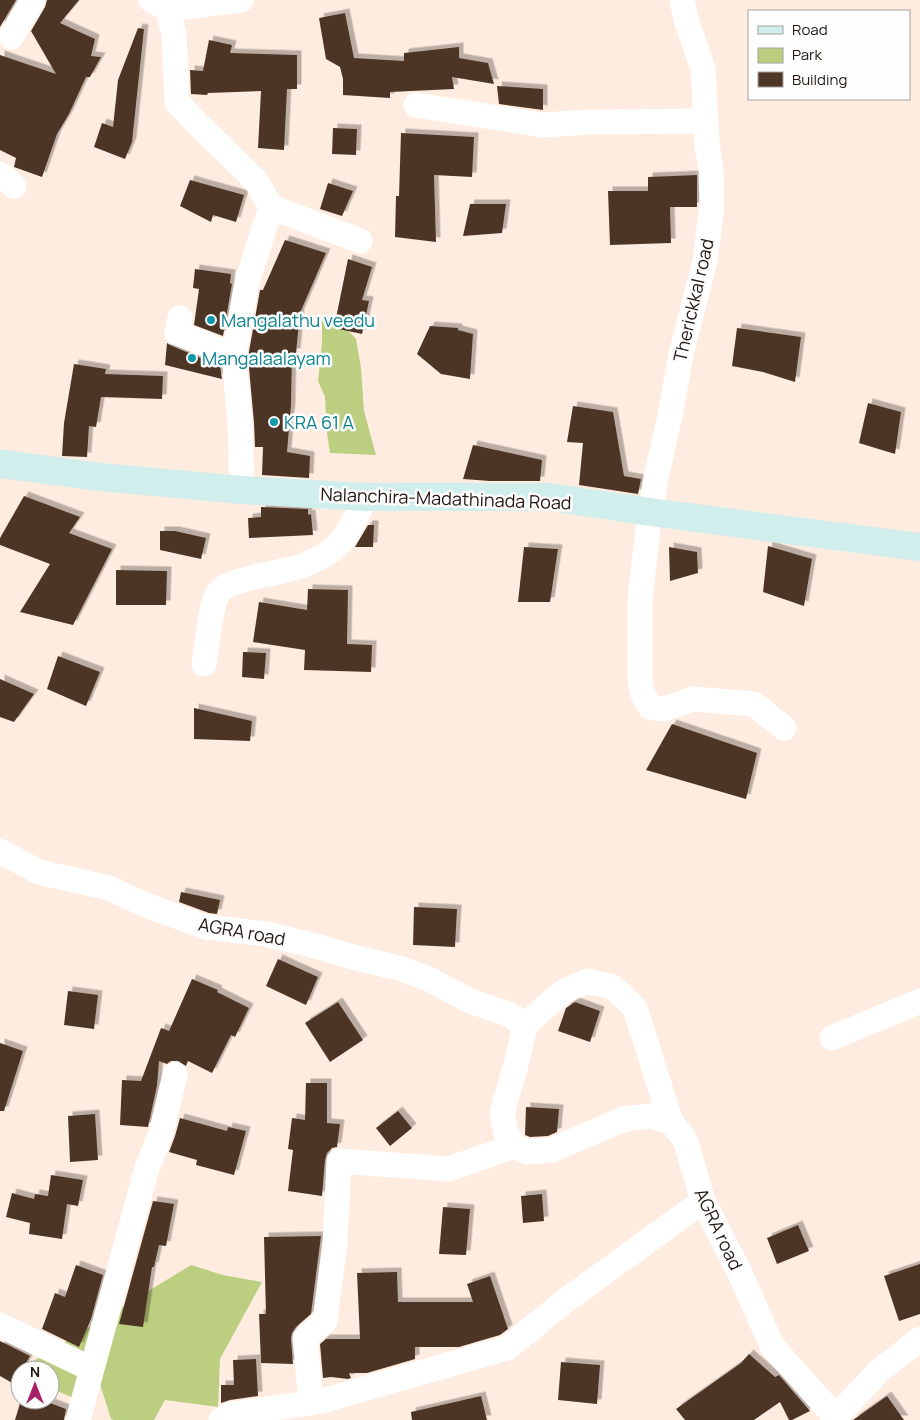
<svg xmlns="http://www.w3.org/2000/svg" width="920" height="1420" font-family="Manrope,sans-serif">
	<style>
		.green { fill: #bccf80 }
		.building { fill: #4e3626; filter: url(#shadow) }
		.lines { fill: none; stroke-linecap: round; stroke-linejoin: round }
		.street { stroke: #fff; stroke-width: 25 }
		.secondary { stroke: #d0eeeb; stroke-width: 28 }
		.culture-dot { fill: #0f9aa8; stroke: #fdfdfd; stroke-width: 2 }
		.labels { text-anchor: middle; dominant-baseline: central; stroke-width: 5; stroke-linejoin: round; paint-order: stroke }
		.street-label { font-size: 18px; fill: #211710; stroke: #fdfdfd }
		.culture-label { font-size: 18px; fill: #0d838f; stroke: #fdfdfd; text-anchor: start }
	</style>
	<defs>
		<filter id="shadow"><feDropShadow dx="4.5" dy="-4.5" stdDeviation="0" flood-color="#0004"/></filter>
	</defs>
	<rect width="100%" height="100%" fill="#ffece0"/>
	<g class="green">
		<path d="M336 318 356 339 361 368 364 411 376 455 330 453 327 433 325 397 318 381 322 343V320Z"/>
		<path d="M191 1265 223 1275 262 1282 220 1359 218 1407 165 1400 154 1420H114L111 1419 98 1378 76 1399 50 1388V1370H20V1375L14 1373Z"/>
	</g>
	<g class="building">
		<path d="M0 0H16L0 27Z"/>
		<path d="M47 0H79L60 23 95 39 91 56 101 57 90 77H86L69 114 57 134 42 177 14 167 16 158 0 150V55L56 74 31 31 45 7Z"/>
		<path d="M345 13 354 58 404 61V53L459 47V58L488 63 494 84 452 77 454 89 390 92V98L343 95V79L340 67 326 59 319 18Z"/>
		<path d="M138 28 144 29 132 142 125 159 94 147 102 123 113 127 118 80Z"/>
		<path d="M209 40 232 45 230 53 297 55V89H287L284 150 258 148 261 91 208 93 207 95 191 94 190 70 203 71Z"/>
		<path d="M497 86 543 89V110L499 104Z"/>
		<path d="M333 128 357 129 356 155 332 154Z"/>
		<path d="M401 133 474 137 472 177 434 175 436 242 395 237 396 196H399Z"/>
		<path d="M697 175V207H670L671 243 610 245 608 191H648V177Z"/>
		<path d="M190 180 244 195 236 222 213 215 211 222 180 206Z"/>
		<path d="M328 183 353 191 342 216 320 209Z"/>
		<path d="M470 204H506L502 233 463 236Z"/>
		<path d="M285 240 326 253 300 313 296 353H292L291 405 287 452 310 456 309 478 262 475 263 447H255L254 423 248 357 260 290H263Z"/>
		<path d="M348 259 372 267 362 300 369 301 362 334 334 328Z"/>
		<path d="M195 269 231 274 230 283 232 284 223 336 194 325 199 289 193 288Z"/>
		<path d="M430 326 458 328V330L473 334 470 379 441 374 417 354Z"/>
		<path d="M737 328 801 337 795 382 763 372 732 366Z"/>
		<path d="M167 343 172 346 220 366 222 379 165 365Z"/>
		<path d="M74 364 106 369 105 374 163 376 162 399 101 397 96 427 89 426 87 457 62 456 64 423Z"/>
		<path d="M868 403 901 412 895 454 859 443Z"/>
		<path d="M573 406 613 412 624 476 641 479 638 494 579 485 583 443 567 442Z"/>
		<path d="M473 445 542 460 540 481H490L463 479Z"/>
		<path d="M24 496 80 517 69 533 112 549 73 625 20 612 50 564 0 545V538Z"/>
		<path d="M261 507 308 509V515L311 514 313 535 249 538 248 518 261 517Z"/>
		<path d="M368 525H374L373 547H355Z"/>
		<path d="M160 531H175L206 538 201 559 160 550Z"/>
		<path d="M768 546 812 559 804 606 763 592Z"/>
		<path d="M524 547 558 549 550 602H518Z"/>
		<path d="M669 547 697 552 698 573 670 581Z"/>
		<path d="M116 570 167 571 166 605H116Z"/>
		<path d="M308 589 348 590 347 644 372 645 371 672 304 670 305 650 253 642 259 602 307 610Z"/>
		<path d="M243 652 266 653 264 679 242 677Z"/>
		<path d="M58 656 100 672 86 706 47 689Z"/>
		<path d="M0 679 34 694 14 722 0 717Z"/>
		<path d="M194 708 252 721 250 741 194 739Z"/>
		<path d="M672 724 757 753 746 799 646 770Z"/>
		<path d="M181 892 220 900 217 914 209 913 179 902Z"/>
		<path d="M414 907 457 909 455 947 413 945Z"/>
		<path d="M278 959 318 977 306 1005 266 986Z"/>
		<path d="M192 979 218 990 217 992 249 1008 235 1037 231 1035 212 1073 188 1061 186 1066 178 1061H171L167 1064 159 1061 157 1086 148 1127 120 1125 122 1080 141 1081 161 1028 169 1031Z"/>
		<path d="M68 991 98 995 94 1029 64 1025Z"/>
		<path d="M338 1002 363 1040 330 1062 305 1023Z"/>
		<path d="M575 1002 600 1011 590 1042 558 1031 566 1008Z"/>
		<path d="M0 1043 23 1051 4 1111H0Z"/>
		<path d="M306 1083H327V1123L340 1124 337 1147 332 1148 327 1153 325 1160 322 1196 288 1191 293 1150 288 1149 292 1118 305 1120Z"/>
		<path d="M526 1107 559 1109 557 1132 548 1136 530 1137 525 1135Z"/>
		<path d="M398 1111 412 1128 390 1146 376 1128Z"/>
		<path d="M95 1114 98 1160 70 1162 68 1116Z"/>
		<path d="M180 1118 227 1131 228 1127 246 1131 234 1175 196 1165 197 1160 169 1152 175 1136Z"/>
		<path d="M51 1175 83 1180 78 1206 67 1204 62 1239 29 1234 30 1223 6 1217 12 1193 34 1199 35 1194 48 1196Z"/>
		<path d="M542 1194 544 1221 523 1223 521 1196Z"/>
		<path d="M153 1201 174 1204 166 1246 159 1245 154 1267H152L143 1327 119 1324Z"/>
		<path d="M443 1207 470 1209 466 1255 439 1254Z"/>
		<path d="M798 1225 809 1251 777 1264 767 1238Z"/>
		<path d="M321 1236 311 1314 296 1327 292 1333 291 1339 293 1364 261 1363 259 1314H266L264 1237Z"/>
		<path d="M920 1264V1314L899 1321 884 1276Z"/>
		<path d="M76 1265 103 1275 91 1319 79 1347 42 1329 55 1293 65 1297Z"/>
		<path d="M397 1272 398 1302H473L467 1284 490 1276 508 1329 500 1335 459 1347H415V1359L367 1373H349L351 1378 348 1379 331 1377 323 1378 320 1344 326 1339H360L357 1273Z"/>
		<path d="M0 1341 30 1356 22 1370H20V1373L14 1384 0 1376Z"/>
		<path d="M749 1354 775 1377 779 1375 810 1411 792 1420H789L780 1402 754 1420H685L676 1409 741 1363Z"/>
		<path d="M256 1359 258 1396 230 1400 221 1403V1385H234L233 1360Z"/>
		<path d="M561 1362 600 1365 597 1404 558 1400Z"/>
		<path d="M481 1396 487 1420H412L411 1412Z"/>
		<path d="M887 1396 904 1420H853Z"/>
		<path d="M21 1400H42L66 1409 64 1420H15Z"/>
	</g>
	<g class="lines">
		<g class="street">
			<path d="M151 0 168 9 174 35 177 102 194 120 256 181 271 207 247 282 234 356 240 424 242 490"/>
			<path d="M682 0 686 20 703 69 707 144 711 170 712 205 705 261 681 354 670 416 656 477 650 512 640 599V682L643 695 650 707 664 709 693 699 754 704 784 728"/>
			<path d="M168 9 241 0"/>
			<path d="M11 37 33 0"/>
			<path d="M416 105 542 125 590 122 706 121"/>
			<path d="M0 174 14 186"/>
			<path d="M271 207 360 241"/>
			<path d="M180 318 177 333 234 356"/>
			<path d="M204 664C207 647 210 606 218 593 227 578 285 573 304 565 316 560 331 553 340 543 351 530 358 513 365 497"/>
			<path d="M0 851 39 872 109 888 148 906 206 927 266 934 316 946 360 959 399 968 429 979 470 1001 508 1014 525 1025"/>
			<path d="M832 1038 920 1001"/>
			<path d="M671 1122 635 1008 613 987 587 981 563 992 525 1025 517 1061 502 1113 506 1133 515 1146 527 1152 552 1150 624 1119 649 1116 671 1122 685 1139 703 1201 740 1273 772 1346 838 1420"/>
			<path d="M0 1325 91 1369"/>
			<path d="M311 1403 305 1338 325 1321 335 1242 339 1161 448 1169 515 1146"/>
			<path d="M78 1420 147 1168 161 1133 175 1075"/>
			<path d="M221 1420 232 1414 322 1401 507 1348 565 1301 703 1201"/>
			<path d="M833 1420 879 1371 920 1339"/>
		</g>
		<path class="secondary" d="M0 463 2 464 100 477 242 490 365 497H550L650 512 920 547"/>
	</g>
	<g class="culture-dot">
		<circle cx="211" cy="320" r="5"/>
		<circle cx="192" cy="358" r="5"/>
		<circle cx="274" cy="422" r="5"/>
	</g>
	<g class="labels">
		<g class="street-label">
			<text transform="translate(693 300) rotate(-77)">Therickkal road</text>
			<text transform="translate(446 498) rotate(2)">Nalanchira-Madathinada Road</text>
			<text transform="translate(242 931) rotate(10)">AGRA road</text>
			<text transform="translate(719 1229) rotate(65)">AGRA road</text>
		</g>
		<g class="culture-label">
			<text x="221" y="320">Mangalathu veedu</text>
			<text x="202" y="358">Mangalaalayam</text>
			<text x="284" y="422">KRA 61 A</text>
		</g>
	</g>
	<rect x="748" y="10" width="162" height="90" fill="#fdfdfd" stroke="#a5a19e"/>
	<rect x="758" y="26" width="25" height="8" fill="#d0eeeb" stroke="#a5a19e"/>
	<text x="792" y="35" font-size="15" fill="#211710">Road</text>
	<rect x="758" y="48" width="25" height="15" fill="#bccf80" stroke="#a5a19e"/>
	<text x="792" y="60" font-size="15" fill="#211710">Park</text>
	<rect x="758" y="72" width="25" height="15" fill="#4e3626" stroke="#a5a19e"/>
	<text x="792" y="85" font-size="15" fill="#211710">Building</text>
	<g transform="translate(35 1385)"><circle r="24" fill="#fdfdfd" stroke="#a5a19e"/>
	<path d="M0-4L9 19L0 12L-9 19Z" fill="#a8226a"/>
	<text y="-8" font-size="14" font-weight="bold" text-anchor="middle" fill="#211710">N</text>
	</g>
</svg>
